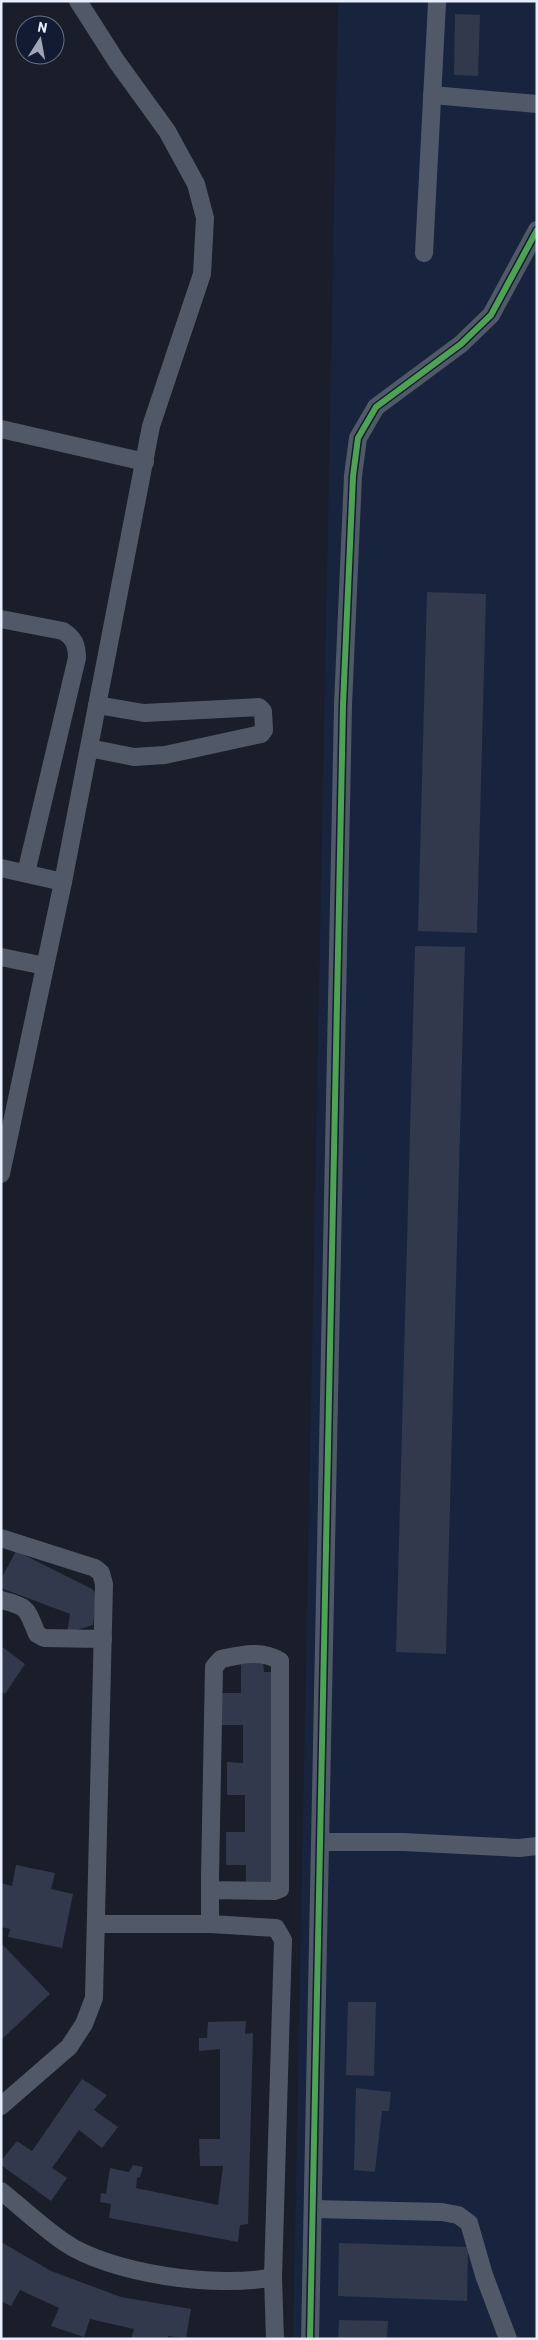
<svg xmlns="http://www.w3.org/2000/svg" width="538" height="2340" font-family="Barlow,sans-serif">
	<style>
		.built { fill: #18233d }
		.building { fill: #32394c }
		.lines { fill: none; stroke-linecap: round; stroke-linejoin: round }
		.minor { stroke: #515968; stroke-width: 18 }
		.cycleway-casing { stroke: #121b31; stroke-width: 9 }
		.cycleway { stroke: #4ca352; stroke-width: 6 }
	</style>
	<rect width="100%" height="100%" fill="#191e2a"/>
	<path class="built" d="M338 1H537V2339H293Z"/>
	<g class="building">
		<path d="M455 14 480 15 478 76 454 75Z"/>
		<path d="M427 592 486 594 477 933 418 931Z"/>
		<path d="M415 946 465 947 446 1654 396 1652Z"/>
		<path d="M16 1551 92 1589 97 1596 93 1625 67 1633 70 1614 1 1588V1579Z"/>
		<path d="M1 1646 25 1664 5 1694 1 1691Z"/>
		<path d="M241 1660H263L264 1672H273L274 1886H246V1865H226V1832H245V1795H227V1762L243 1763V1725H222V1693H241Z"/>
		<path d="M16 1865 55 1873 51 1889 73 1894 62 1948 8 1937 10 1929 1 1927V1883L12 1886Z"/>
		<path d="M2 1944 50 1994 1 2040V1946Z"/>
		<path d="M348 2002H376L374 2076 346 2075Z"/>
		<path d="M246 2021 245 2034 253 2033 248 2224 240 2225 238 2242 109 2218 111 2204 100 2202 101 2193 106 2194 110 2168 129 2172 133 2165 143 2167 140 2177 137 2178 136 2188 218 2205 223 2166H200L199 2139H220V2049L199 2051V2038H207L208 2022Z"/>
		<path d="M82 2079 107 2095 94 2110 118 2127 102 2148 79 2130 52 2168 67 2178 51 2201 1 2165V2161L17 2141 32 2151Z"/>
		<path d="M356 2088 391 2092 389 2111H382L375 2172 354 2170Z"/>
		<path d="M1 2242 51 2271 121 2297 191 2309 186 2338 168 2336 167 2339H131L134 2329 90 2319 84 2337 51 2326 59 2308 20 2290 11 2306 1 2301Z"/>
		<path d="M339 2243 468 2247 467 2301 338 2296Z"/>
		<path d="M339 2320 388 2321 387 2339H338Z"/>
	</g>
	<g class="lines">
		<g class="minor">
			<path d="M432 95 537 104"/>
			<path d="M424 253 437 3"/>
			<path d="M1 429 145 462"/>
			<path d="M1 619 63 631C74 638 77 645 77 658L26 873"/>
			<path d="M89 748 134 757 165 755 261 734 264 730 263 711 259 707 144 713 97 705"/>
			<path d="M1 868 63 882"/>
			<path d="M1 957 45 966"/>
			<path d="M1 1174 63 882 151 426 202 274 205 218 196 184 167 131 117 62 78 1"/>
			<path d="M1 1538 95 1568 101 1573 104 1584 94 1998 84 2024 69 2047 1 2106"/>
			<path d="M1 1600C29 1607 26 1608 37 1634L44 1638 103 1639"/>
			<path d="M321 1842H403L519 1848 537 1846"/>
			<path d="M210 1890 275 1891 280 1889V1661C262 1649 240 1655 221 1659L214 1667 210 1877V1924"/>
			<path d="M97 1924H210L276 1928 283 1940 273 2277"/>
			<path d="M1 2191C22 2208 42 2227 64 2242 110 2274 219 2289 273 2277L275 2339"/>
			<path d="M313 2209 442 2212 458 2215 469 2223 484 2275 508 2339"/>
			<path d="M310 2339 343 705 353 476 358 438 376 407 461 344 491 315 537 230"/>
		</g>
		<defs>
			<path id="cycleway" d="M310 2339 343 705 353 476 358 438 376 407 461 344 491 315 537 230"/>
		</defs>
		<use href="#cycleway" class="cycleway-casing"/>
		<use href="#cycleway" class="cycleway"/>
	</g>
	<rect width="538" height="2340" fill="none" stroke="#e7eefe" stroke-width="5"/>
	<g transform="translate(40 40) rotate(11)"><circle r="24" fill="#121b31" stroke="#676f83"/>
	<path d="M0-4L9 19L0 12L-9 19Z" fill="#9fa5b4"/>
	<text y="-8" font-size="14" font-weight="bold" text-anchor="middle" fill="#e7eefe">N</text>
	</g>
</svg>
